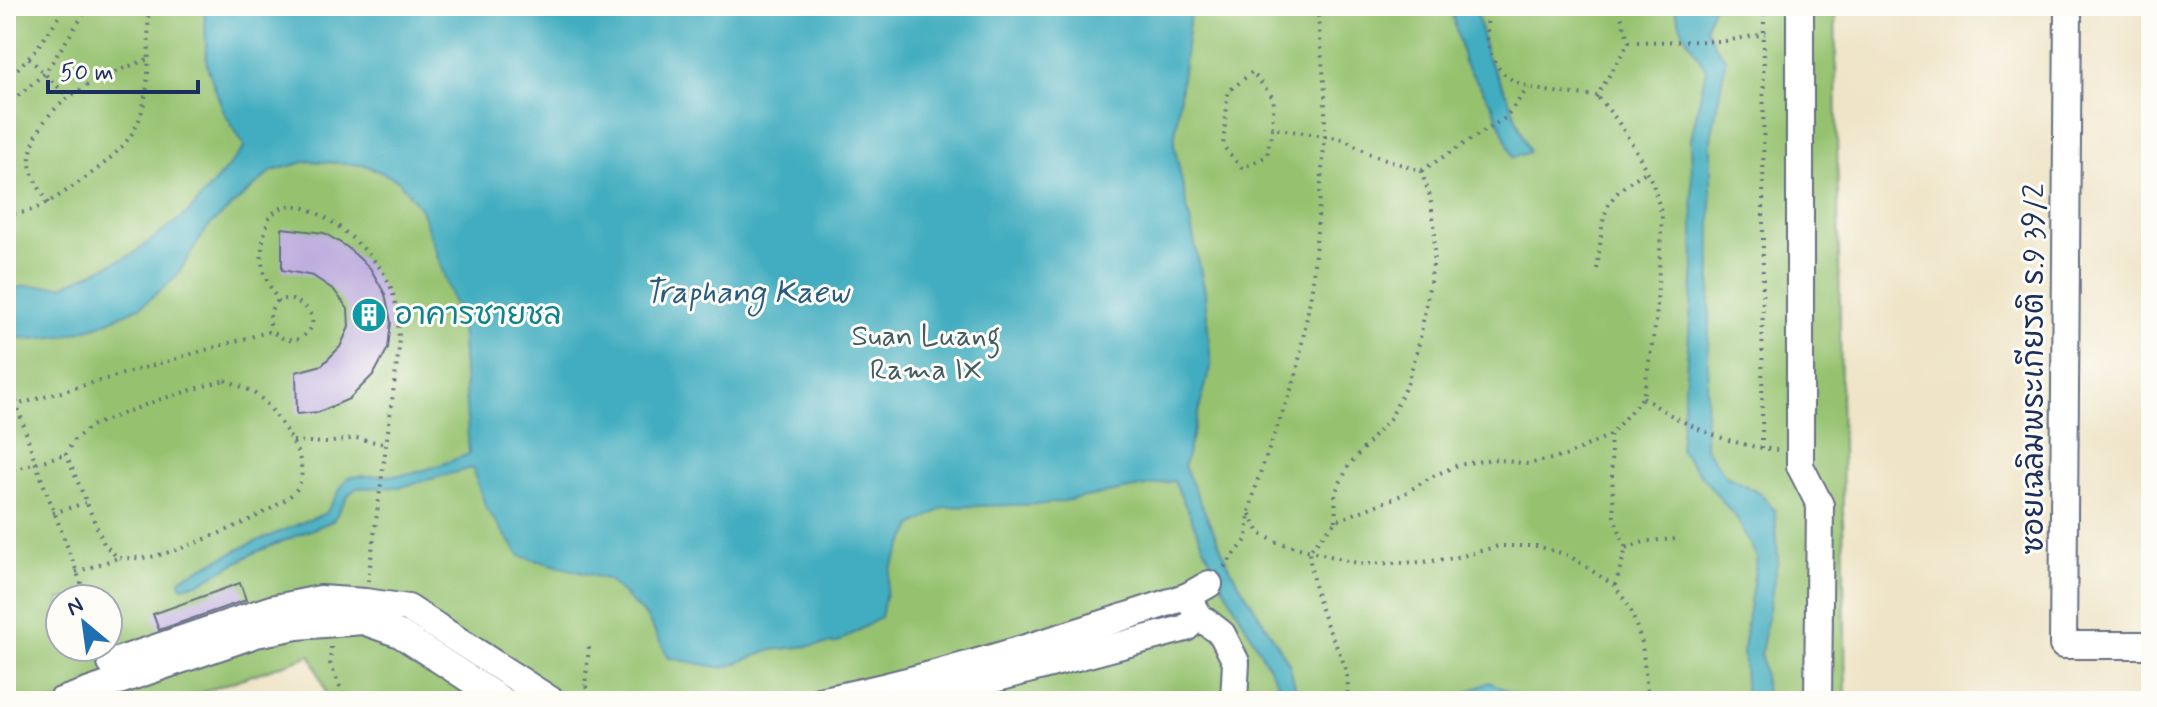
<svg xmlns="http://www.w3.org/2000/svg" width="2157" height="707" font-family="Mynerve,'Playpen Sans Thai',sans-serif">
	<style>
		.green { fill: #96c270; stroke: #587867; stroke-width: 2; fill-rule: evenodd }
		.water { fill: #42adc0; stroke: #2e6e8f; stroke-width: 2 }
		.building { fill: #beaede }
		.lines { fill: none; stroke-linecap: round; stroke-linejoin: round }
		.minor-casing { stroke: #656e83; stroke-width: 30 }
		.path { stroke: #656e83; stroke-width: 4; stroke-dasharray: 2 6; stroke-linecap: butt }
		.minor { stroke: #fff; stroke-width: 26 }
		.labels { text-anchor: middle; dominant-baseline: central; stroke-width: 6; stroke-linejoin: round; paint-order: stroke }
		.culture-label { font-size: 30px; fill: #0d838f; stroke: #fdfcf7; text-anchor: start }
		.park-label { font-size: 30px; fill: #405b63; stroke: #fdfcf7 }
		.street-label { font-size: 30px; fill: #1b2f5e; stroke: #fdfcf7 }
		.water-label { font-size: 32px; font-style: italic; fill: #295b80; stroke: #fdfcf7 }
	</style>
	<rect width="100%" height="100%" fill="#fdfcf7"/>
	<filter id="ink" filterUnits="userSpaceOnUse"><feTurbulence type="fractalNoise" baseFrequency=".0125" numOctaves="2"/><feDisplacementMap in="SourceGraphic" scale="16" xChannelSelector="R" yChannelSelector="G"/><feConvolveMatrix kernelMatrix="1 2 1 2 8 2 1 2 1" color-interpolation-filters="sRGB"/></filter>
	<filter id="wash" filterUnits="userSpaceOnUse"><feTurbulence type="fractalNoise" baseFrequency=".006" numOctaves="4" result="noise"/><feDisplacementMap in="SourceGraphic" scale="32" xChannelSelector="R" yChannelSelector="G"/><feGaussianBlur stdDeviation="1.8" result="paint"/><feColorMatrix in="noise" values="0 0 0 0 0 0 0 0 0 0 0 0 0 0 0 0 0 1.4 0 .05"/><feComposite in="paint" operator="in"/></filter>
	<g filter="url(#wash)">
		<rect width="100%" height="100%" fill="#efe4c7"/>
		<path class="green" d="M6 6H1835L1846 701H329L311 655 177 701H6ZM60 599H108V647H60Z"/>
		<g class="water">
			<path d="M204 6H1191L1174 144 1205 292 1211 365 1184 466 1232 572 1289 663 1296 690 1294 701H1275L1279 685 1219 579 1174 481 1047 504 945 507 913 526 891 568 881 617 837 643 772 650 723 668 669 658 647 618 609 580 520 556 486 508 472 468 401 487 357 488 349 494 333 521 256 552 201 582 183 587 180 583 181 578 250 544 326 513 347 478C365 474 381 477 399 475 423 473 447 462 469 454L461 324 421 209 398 180 365 165 308 161 272 171 208 227 175 278 142 306 97 326 64 336 32 339 6 337V293L23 286H63L133 254 190 211 245 147 223 110 207 66Z"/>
			<path d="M1450 6H1476L1486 55 1509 99 1529 152 1513 158 1493 106 1464 62Z"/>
			<path d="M1674 6H1713L1706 27 1714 44 1726 59 1711 139V269L1705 447 1726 476 1760 493 1775 511 1778 558 1761 654 1767 701H1746L1743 648 1757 557 1737 519 1680 450 1694 268 1691 139 1706 69 1683 32Z"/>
			<path d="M1489 682 1529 701H1449Z"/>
		</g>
		<g id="blocks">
			<g class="building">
				<path d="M282 228 324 233 347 247 370 268 385 294 391 322 388 348 374 374 349 399 319 412 297 414 296 372 322 365 340 347 349 327 348 309 334 290 313 276 282 270Z"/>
				<path d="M240 583 246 600 159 630 153 614Z"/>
			</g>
		</g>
	</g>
	<g filter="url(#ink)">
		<use href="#blocks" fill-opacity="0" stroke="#656e83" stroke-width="2"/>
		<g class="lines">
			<defs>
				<g id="minor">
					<path d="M1800 6V466L1820 505 1818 701"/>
					<path d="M2068 6 2063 645H2151"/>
					<path d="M1209 584 1188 596 1199 616 1222 634 1236 662 1234 701"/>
					<path d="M111 663 271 609 320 599 365 602 408 608 552 701"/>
					<path d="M61 701 256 634 297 626 363 621 400 634 503 701"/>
					<path d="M819 701C944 676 1067 636 1188 596"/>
					<path d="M911 701 1186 628 1199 616"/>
				</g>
			</defs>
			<use href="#minor" class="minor-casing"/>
			<g class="path">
				<path d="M1489 6C1488 18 1485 33 1488 44 1499 96 1555 91 1597 96L1629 42 1618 6"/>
				<path d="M1629 42 1725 41 1765 34"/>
				<path d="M29 58 67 96"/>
				<path d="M6 80C29 58 50 35 64 6"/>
				<path d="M6 106 45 73 89 6"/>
				<path d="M1272 128 1267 156 1242 168 1223 146 1228 92 1252 72 1274 99 1272 128 1344 139 1370 154 1421 171 1505 118 1528 88"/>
				<path d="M48 203C41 190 28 173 30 157 39 99 101 77 148 59"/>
				<path d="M6 214C30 215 48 203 68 190 94 172 130 148 140 117 152 82 148 42 148 6"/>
				<path d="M1597 269C1605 217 1596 200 1646 172"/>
				<path d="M279 302C257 267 258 253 270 215 275 212 281 207 287 206 319 201 375 254 388 281 398 302 399 325 399 348L368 581"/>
				<path d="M6 371 36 464 87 599"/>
				<path d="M225 380C261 394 263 397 285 429 295 445 308 468 298 487 286 510 182 550 155 556 143 559 129 558 118 558L104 544 66 454 74 440 91 426 158 400Z"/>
				<path d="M1643 397C1681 425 1729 445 1777 450"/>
				<path d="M6 408 271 331C280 337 289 344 300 338 343 315 260 267 271 331"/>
				<path d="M1610 435 1614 517 1626 548 1615 586"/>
				<path d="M6 438H9"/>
				<path d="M293 441 327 443 356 438 385 444"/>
				<path d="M1762 448 1764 6"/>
				<path d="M6 472 66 454"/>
				<path d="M53 513 85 503"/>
				<path d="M1250 514 1259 533 1276 542 1361 564 1423 562 1455 558 1499 546H1537L1568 555 1615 586 1630 608 1642 643 1648 701"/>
				<path d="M1336 521 1335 493 1349 465 1391 417 1408 382 1419 344 1433 265 1435 230 1430 196 1421 171"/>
				<path d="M1626 548 1647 541 1676 539"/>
				<path d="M1224 567 1247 539 1249 512 1258 479 1296 376 1312 289 1325 135V92L1317 6"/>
				<path d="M76 572 118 558"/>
				<path d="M331 647 330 663 346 701"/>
				<path d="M589 647 585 685 594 701"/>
				<path d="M580 701 585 685"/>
				<path d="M1346 701C1353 674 1339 653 1329 630 1318 605 1311 577 1309 551L1336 521 1402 495 1431 477 1458 465 1493 459 1528 464 1565 456 1610 435 1643 397 1656 321 1662 216 1653 184 1637 152 1617 120 1597 96"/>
			</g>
			<use href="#minor" class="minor"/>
		</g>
	</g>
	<defs>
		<symbol id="building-disc" viewBox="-11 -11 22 22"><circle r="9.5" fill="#0f9aa8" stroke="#fdfcf7"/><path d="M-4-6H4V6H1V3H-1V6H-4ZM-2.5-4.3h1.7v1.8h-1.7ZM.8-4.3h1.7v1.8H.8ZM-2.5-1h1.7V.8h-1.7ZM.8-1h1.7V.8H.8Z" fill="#fff"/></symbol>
	</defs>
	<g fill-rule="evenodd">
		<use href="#building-disc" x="349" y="295" width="40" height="40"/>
	</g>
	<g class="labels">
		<g class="culture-label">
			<text x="395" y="315">อาคารชายชล</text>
		</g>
		<g class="park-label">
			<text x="926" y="336">Suan Luang<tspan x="926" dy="34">Rama IX</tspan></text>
		</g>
		<g class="street-label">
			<text transform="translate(2034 369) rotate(-90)">ซอยเฉลิมพระเกียรติ ร.9 39/2</text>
		</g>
		<g class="water-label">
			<text x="746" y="293">Traphang Kaew</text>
		</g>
	</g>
	<rect width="2157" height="707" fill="none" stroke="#fdfcf7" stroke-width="32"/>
	<g transform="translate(84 623) rotate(331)"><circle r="38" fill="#fdfcf7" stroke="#a3aaba" stroke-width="2"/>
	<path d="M0-6L14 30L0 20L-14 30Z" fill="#1f6fb2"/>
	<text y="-12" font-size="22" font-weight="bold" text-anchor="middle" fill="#1b2f5e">N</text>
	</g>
	<path d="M48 80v12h150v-12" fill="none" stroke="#1b2f5e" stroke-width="4"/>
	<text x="60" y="80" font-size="24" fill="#1b2f5e" stroke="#fdfcf7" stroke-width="6" paint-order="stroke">50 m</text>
</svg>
